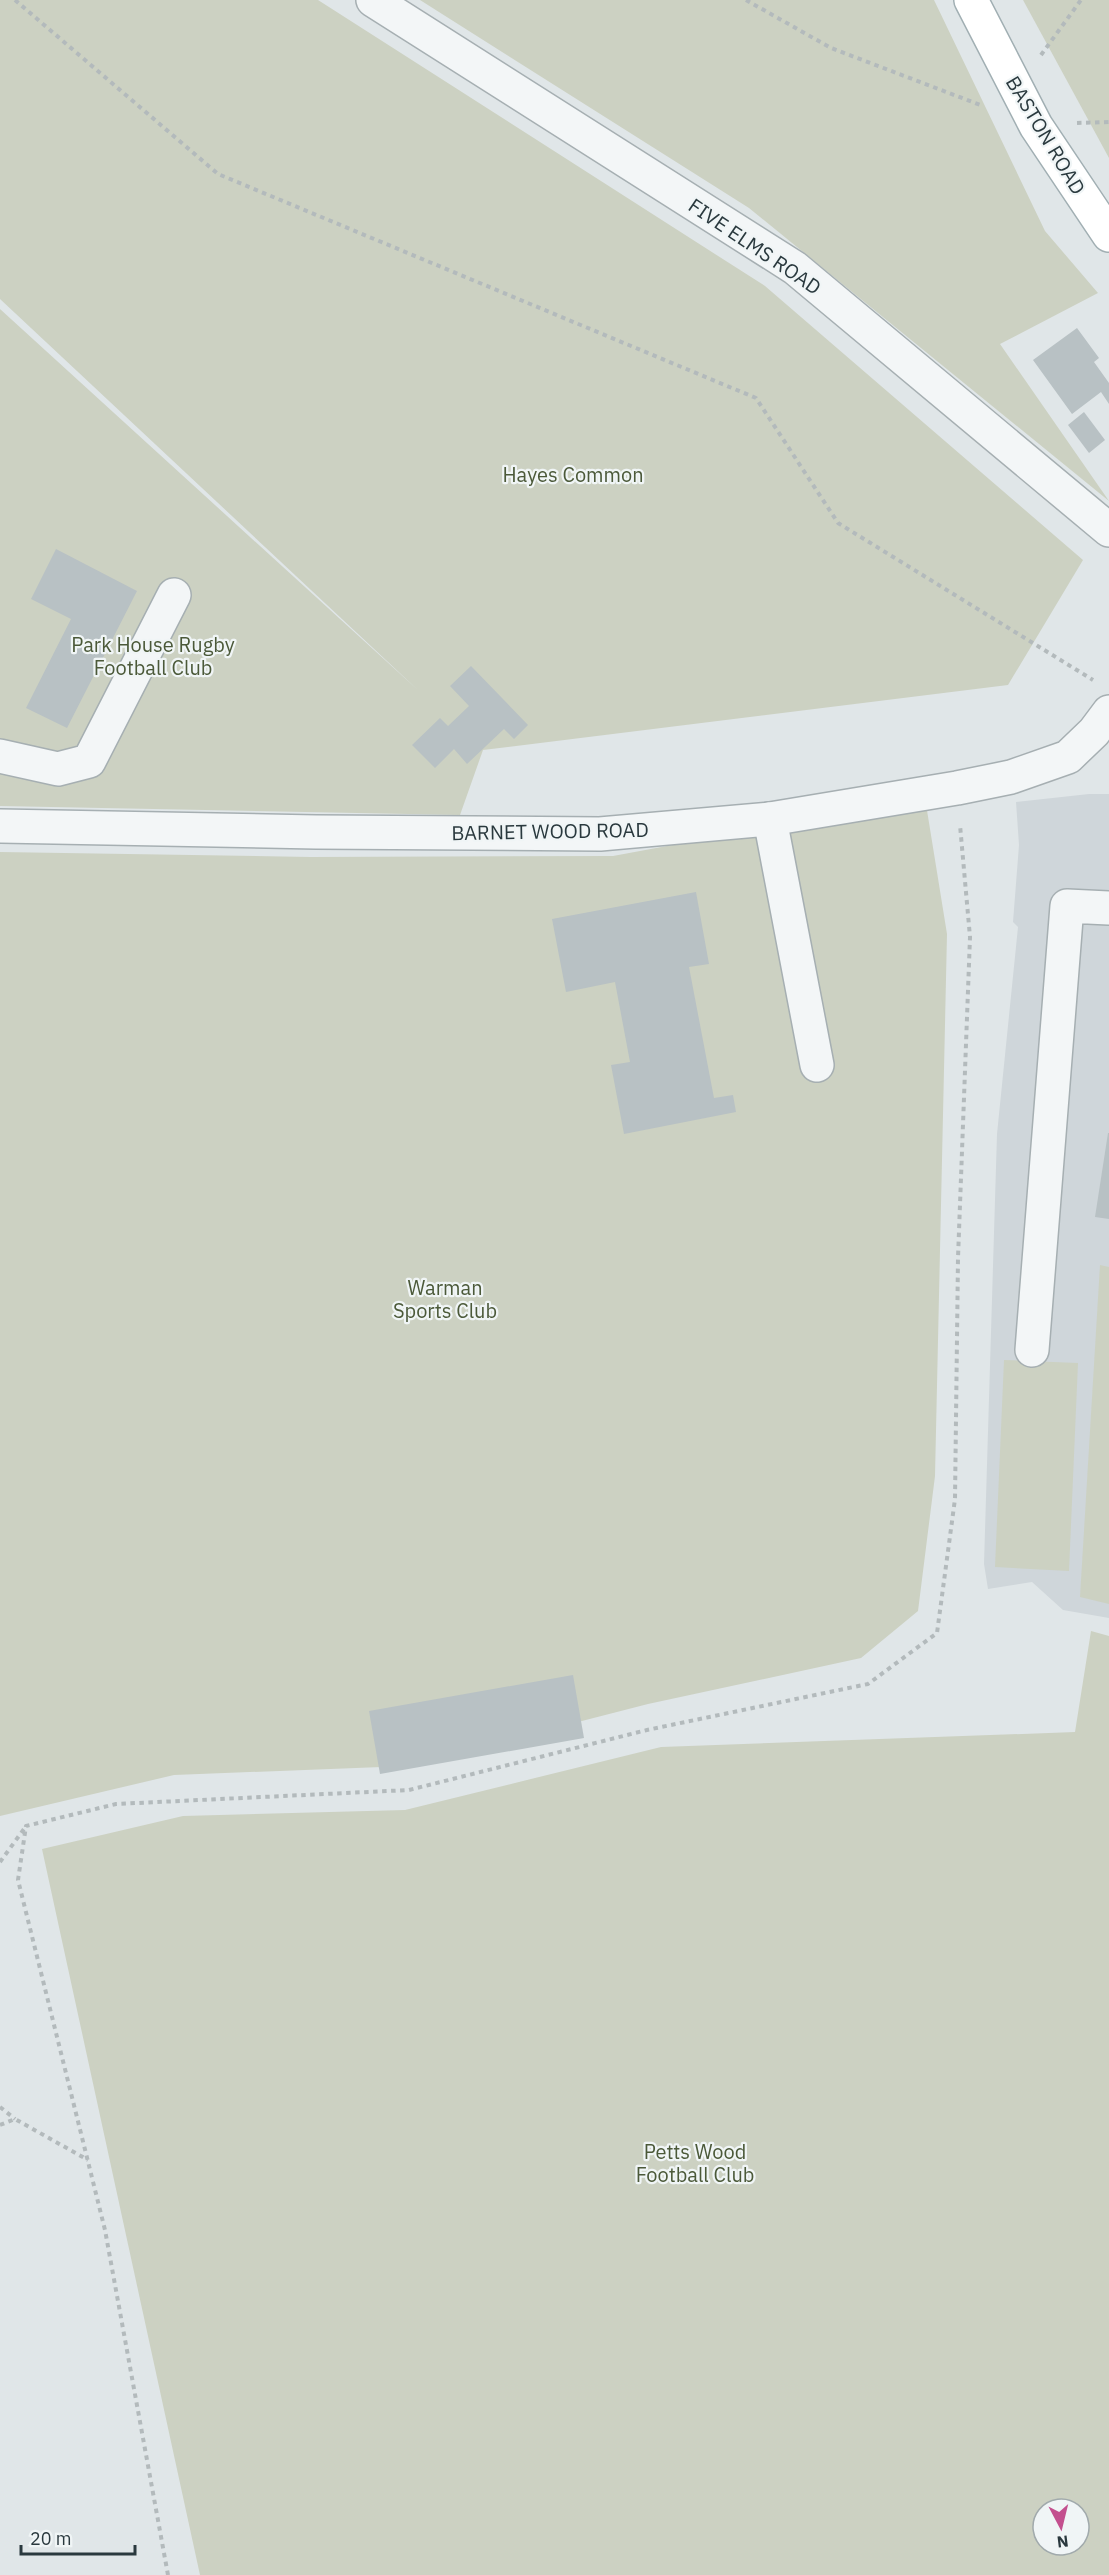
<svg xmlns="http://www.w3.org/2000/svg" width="1109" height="2575" font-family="'IBM Plex Sans',sans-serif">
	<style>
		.built { fill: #cfd6da }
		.green { fill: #ccd1c2; fill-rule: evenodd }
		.building { fill: #b8c1c4 }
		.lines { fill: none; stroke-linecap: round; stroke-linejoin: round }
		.minor-casing { stroke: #a6afb2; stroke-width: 36 }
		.major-casing { stroke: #a1afb3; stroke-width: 36 }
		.path { stroke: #b3babc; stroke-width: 4; stroke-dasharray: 4.5 4.5; stroke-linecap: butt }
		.minor { stroke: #f3f6f7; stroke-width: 33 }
		.major { stroke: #fff; stroke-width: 33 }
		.labels { text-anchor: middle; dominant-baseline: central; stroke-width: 4.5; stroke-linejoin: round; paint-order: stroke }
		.street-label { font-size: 20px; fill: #2a393e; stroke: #f0f5f6 }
		.park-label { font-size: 20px; fill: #4b5939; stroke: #f0f5f6 }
	</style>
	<rect width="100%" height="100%" fill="#e0e6e8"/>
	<path class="built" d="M1089 794H1109V1618L1063 1610 1032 1582 988 1589 984 1564 997 1134 1018 927 1013 922 1019 845 1016 802Z"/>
	<g class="green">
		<path d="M0 0H318L765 286 1083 560 1008 685 483 750 460 815 0 806V309L419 691 0 299Z"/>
		<path d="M420 0H934L1045 231 1098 293 1000 344 1109 501 749 208Z"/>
		<path d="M1023 0H1109V158Z"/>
		<path d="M925 798 947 934 935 1476 918 1611 861 1658 648 1704 407 1766 174 1775 0 1816V852L311 857 613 856Z"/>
		<path d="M1100 1265 1109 1267V1604L1080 1597Z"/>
		<path d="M1004 1360 1078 1363 1069 1571 995 1567Z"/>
		<path d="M1091 1631 1109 1636V2575H200L42 1849 183 1816 405 1810 661 1747 1075 1732ZM1043 2509H1079V2545H1043Z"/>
	</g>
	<g class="building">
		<path d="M1077 328 1099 358 1094 362 1109 383V404L1101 392 1072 414 1033 360Z"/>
		<path d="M1084 412 1105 440 1089 453 1068 425Z"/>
		<path d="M56 549 137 591 67 728 26 708 71 619 31 599Z"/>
		<path d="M471 666 528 725 514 739 504 729 467 764 454 749 435 768 412 745 440 718 448 726 469 706 450 686Z"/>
		<path d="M696 892 709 964 689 967 714 1098 733 1095 736 1112 624 1134 611 1065 630 1062 615 982 566 992 552 919Z"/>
		<path d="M1108 1133H1109V1219L1095 1217Z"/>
		<path d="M573 1675 584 1738 380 1774 369 1711Z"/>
	</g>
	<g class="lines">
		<defs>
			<g id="minor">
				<path d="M373 0 795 268 1109 530"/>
				<path d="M0 756 58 769 89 761 174 595"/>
				<path d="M770 819 817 1065"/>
				<path d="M0 826 316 832 600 834 770 819 957 788 1011 777 1068 757 1094 732 1109 712"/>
				<path d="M1032 1350 1067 906 1109 908"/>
			</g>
			<path id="major" d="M971 0 1036 126 1109 235"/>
		</defs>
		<use href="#minor" class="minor-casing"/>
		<use href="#major" class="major-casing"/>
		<g class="path">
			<path d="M15 0 218 174 756 398 838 523 1093 680"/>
			<path d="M746 0 831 48 983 106"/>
			<path d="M1041 55 1081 0"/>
			<path d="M1077 123 1109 122"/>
			<path d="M0 1862 24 1829"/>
			<path d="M0 2107 15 2119"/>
			<path d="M0 2125 15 2119 88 2160"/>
			<path d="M168 2575 105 2230 18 1880 26 1826 116 1804 409 1790 647 1730 868 1684 937 1633 955 1499 958 1258 970 937 960 825"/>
		</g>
		<use href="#minor" class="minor"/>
		<use href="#major" class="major"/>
	</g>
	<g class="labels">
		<g class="street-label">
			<text transform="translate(1046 135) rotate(59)">BASTON ROAD</text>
			<text transform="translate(755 246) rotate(34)">FIVE ELMS ROAD</text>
			<text transform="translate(550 831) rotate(-1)">BARNET WOOD ROAD</text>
		</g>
		<g class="park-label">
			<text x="573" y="474">Hayes Common</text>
			<text x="153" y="644">Park House Rugby<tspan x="153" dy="23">Football Club</tspan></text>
			<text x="445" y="1287">Warman<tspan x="445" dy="23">Sports Club</tspan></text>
			<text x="695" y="2151">Petts Wood<tspan x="695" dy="23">Football Club</tspan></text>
		</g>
	</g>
	<g transform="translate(1061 2527) rotate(173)"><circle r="28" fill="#f0f5f6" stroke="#a1aaac" stroke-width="1.5"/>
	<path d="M0-4.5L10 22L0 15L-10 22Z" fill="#c34f8e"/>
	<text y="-9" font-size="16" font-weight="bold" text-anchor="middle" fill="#2a393e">N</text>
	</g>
	<path d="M21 2545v9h114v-9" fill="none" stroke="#2a393e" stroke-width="3"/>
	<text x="30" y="2545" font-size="18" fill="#2a393e" stroke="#f0f5f6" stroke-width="4.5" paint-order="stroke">20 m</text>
</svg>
